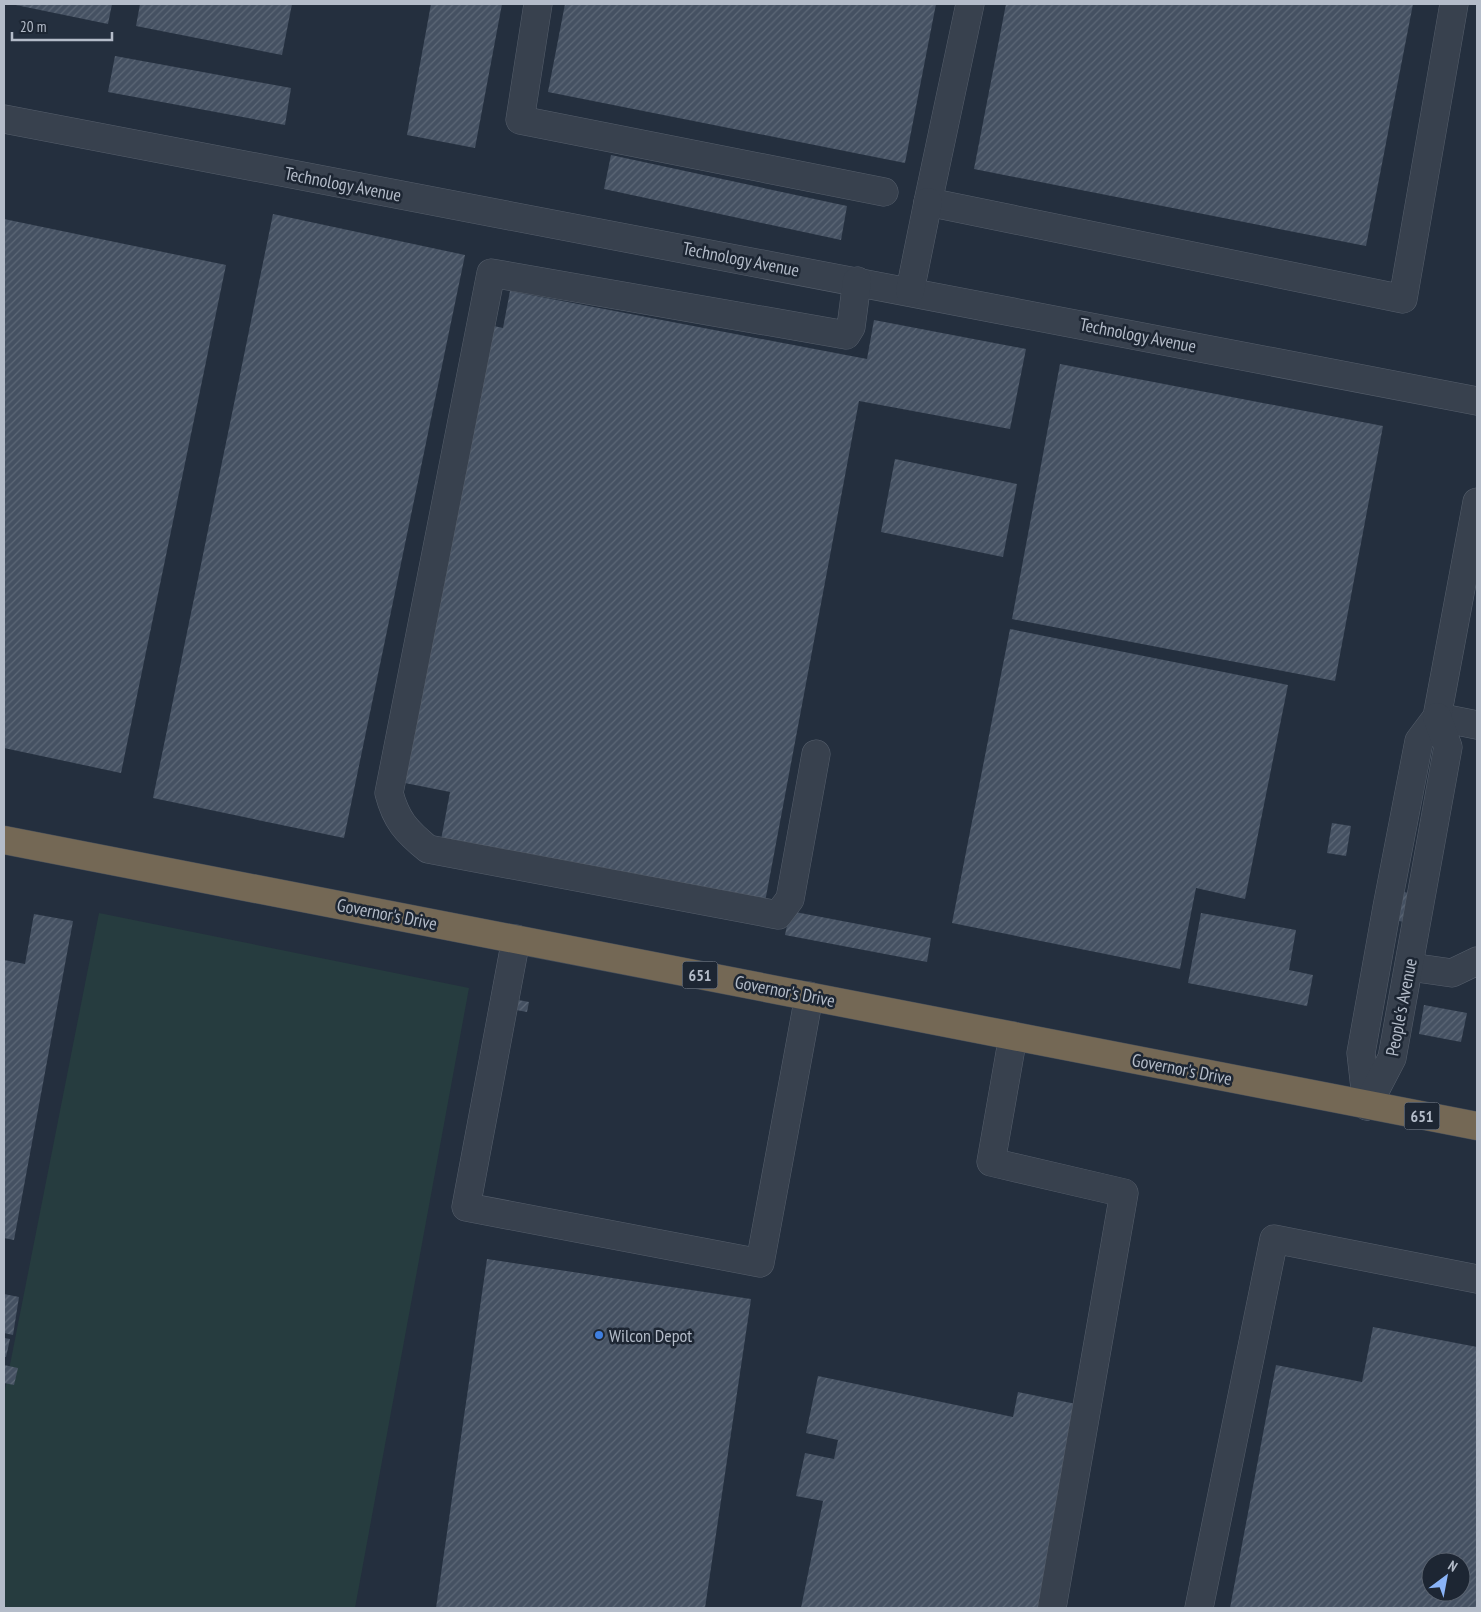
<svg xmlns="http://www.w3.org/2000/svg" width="1481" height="1612" font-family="'PT Sans Narrow',sans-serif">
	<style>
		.green { fill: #263c3f }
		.building { fill: url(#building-hatch); fill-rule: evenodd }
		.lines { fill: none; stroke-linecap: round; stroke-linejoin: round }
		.minor-casing { stroke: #565f6c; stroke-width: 29 }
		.highway-casing { stroke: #434c59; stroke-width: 29 }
		.minor { stroke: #38414e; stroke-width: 28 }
		.highway { stroke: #746855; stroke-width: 28 }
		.shop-dot { fill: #3f7fe0; stroke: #1d2633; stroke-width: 2 }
		.labels { text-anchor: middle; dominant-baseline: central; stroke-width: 5; stroke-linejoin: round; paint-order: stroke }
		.shield { fill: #1d2633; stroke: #878f9c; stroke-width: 1 }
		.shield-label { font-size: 16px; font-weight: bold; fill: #b4bcc9 }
		.street-label { font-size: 18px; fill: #b4bcc9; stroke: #1d2633 }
		.poi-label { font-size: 18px; fill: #b4bcc9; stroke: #1d2633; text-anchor: start }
	</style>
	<defs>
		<pattern id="building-hatch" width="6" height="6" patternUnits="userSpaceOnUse" patternTransform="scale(1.25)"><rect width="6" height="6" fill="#455162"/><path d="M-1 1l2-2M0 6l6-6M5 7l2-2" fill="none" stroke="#5d6877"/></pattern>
	</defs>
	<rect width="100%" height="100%" fill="#242f3e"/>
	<path class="green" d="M99 913 469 988 355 1608H4V1395Z"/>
	<g class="building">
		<path d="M11 4H112L108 24Z"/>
		<path d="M140 4H292L282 55 136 26Z"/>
		<path d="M431 4H502L475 148 407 135Z"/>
		<path d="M565 4H936L905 163 548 92Z"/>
		<path d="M1006 4H1413L1366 246 974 169Z"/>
		<path d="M115 56 291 88 285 125 108 92Z"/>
		<path d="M611 155 847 206 841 240 604 189Z"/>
		<path d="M273 214 465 255 344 838 153 798Z"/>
		<path d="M4 219 226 265 121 773 4 748Z"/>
		<path d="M510 291 867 359 874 320 1026 349 1010 429 859 401 765 902 441 840 450 792 400 782 485 324 503 328Z"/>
		<path d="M1060 364 1383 426 1335 681 1012 619Z"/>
		<path d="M895 459 1017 484 1003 557 881 532Z"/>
		<path d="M1010 629 1288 685 1245 899 1196 888 1180 969 952 923Z"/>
		<path d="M1332 823 1351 826 1346 856 1327 853Z"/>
		<path d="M1399 891 1409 893 1404 922 1394 920Z"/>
		<path d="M790 911 931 938 927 962 785 935Z"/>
		<path d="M1201 913 1296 930 1289 970 1313 975 1307 1006 1188 983Z"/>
		<path d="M34 914 73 921 14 1240 4 1238V960L25 964Z"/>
		<path d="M513 999 529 1002 527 1012 511 1009Z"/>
		<path d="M1424 1005 1467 1013 1461 1042 1419 1034Z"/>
		<path d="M487 1259 751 1299 705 1608H436Z"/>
		<path d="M4 1294 19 1297 13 1335 4 1333Z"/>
		<path d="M1373 1327 1477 1347V1608H1230L1276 1365 1362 1382ZM1431 1562H1461V1592H1431Z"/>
		<path d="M4 1338 10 1339 6 1357H4Z"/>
		<path d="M4 1365 18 1368 14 1385 4 1383Z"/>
		<path d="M818 1376 1013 1417 1018 1392 1076 1404 1043 1608H801L823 1501 796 1496 805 1453 834 1459 838 1440 806 1433Z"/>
	</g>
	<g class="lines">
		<defs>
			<g id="minor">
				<path d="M538 4 520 120 884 192"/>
				<path d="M970 4 928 202 1403 299 1454 4"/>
				<path d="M4 119 1477 401"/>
				<path d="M910 291 928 202"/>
				<path d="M1437 717 1477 725"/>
				<path d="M816 754 790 899 778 915 428 849C406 831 396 820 389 793L491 273 846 335 851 327 857 281"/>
				<path d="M516 939 466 1207 760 1263 809 996"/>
				<path d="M1410 967 1452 973 1477 961"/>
				<path d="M1013 1036 991 1162 1124 1193 1052 1608"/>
				<path d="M1367 1106 1361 1053 1387 907 1419 741 1437 717 1477 502"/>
				<path d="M1367 1106 1392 1058 1448 747 1437 717"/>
				<path d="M1199 1608 1274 1239 1477 1279"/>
			</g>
			<path id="highway" d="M4 840 1477 1126"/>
		</defs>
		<use href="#minor" class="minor-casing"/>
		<use href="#highway" class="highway-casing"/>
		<use href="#minor" class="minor"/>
		<use href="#highway" class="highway"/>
	</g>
	<circle class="shop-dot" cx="599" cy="1335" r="5"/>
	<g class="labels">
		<g class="shield">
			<rect x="682.5" y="961.5" width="35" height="27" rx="4"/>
			<rect x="1404.5" y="1102.5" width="35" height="27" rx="4"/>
		</g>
		<g class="shield-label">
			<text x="700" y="975">651</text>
			<text x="1422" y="1116">651</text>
		</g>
		<g class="street-label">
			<text transform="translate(343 184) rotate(11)">Technology Avenue</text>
			<text transform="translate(741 259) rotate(11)">Technology Avenue</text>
			<text transform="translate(1138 335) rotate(11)">Technology Avenue</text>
			<text transform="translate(387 914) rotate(11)">Governor's Drive</text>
			<text transform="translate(785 991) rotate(11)">Governor's Drive</text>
			<text transform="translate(1401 1007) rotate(-79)">People's Avenue</text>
			<text transform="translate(1182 1069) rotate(11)">Governor's Drive</text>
		</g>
		<g class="poi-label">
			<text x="609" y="1335">Wilcon Depot</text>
		</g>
	</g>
	<rect width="1481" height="1612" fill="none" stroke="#b4bcc9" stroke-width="10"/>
	<g transform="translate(1446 1577) rotate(32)"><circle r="24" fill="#1d2633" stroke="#59626f"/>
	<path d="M0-4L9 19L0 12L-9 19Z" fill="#8ab4f8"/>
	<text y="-8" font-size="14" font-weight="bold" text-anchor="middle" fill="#b4bcc9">N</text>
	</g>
	<path d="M12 32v8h100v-8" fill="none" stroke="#b4bcc9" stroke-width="2.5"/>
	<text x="20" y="32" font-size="15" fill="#b4bcc9" stroke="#1d2633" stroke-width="4" paint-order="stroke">20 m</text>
</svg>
